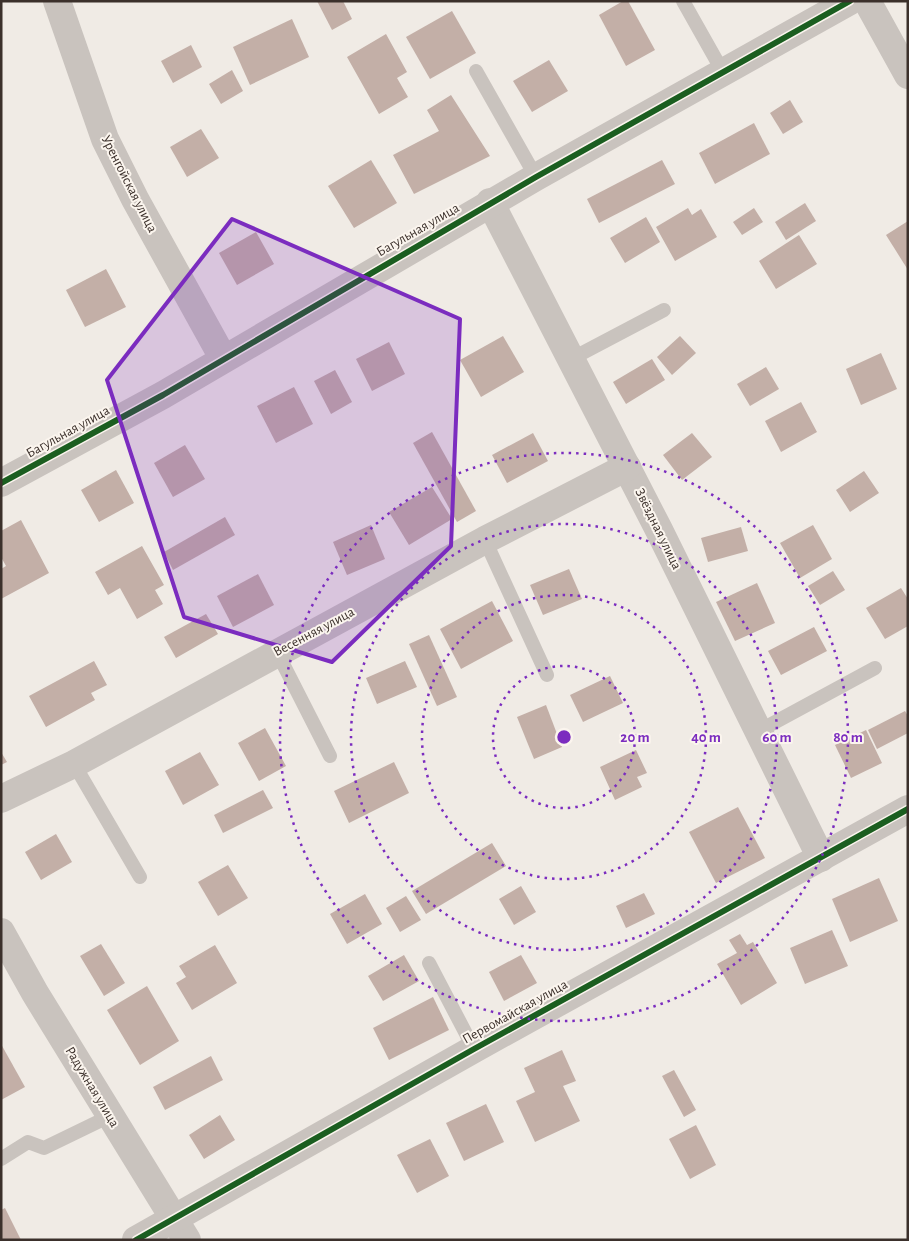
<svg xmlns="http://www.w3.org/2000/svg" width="909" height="1241" font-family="'Alegreya Sans',sans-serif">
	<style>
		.building { fill: #c3afa7 }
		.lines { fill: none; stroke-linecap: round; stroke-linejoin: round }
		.service { stroke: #c9c3be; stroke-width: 14 }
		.minor { stroke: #c9c3be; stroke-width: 28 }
		.tertiary { stroke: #c9c3be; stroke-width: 28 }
		.cycleway-casing { stroke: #fbf5ee; stroke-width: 9 }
		.cycleway { stroke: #1b5e20; stroke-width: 6 }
		.marked { fill: #7b2cbf; fill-opacity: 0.2; stroke: #7b2cbf; stroke-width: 4; stroke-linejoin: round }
		.ring { fill: none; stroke: #7b2cbf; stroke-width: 2.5; stroke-dasharray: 2.5 5 }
		.labels { text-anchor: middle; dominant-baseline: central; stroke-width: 4; stroke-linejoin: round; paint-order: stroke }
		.street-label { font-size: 14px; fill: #3b302b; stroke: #fbf5ee }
		.centre { fill: #7b2cbf; stroke: #fbf5ee; stroke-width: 2.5 }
		.ring-label { font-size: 15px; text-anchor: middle; font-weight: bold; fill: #7b2cbf; stroke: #fbf5ee; stroke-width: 4; stroke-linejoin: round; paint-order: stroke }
	</style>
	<rect width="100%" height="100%" fill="#f0ebe5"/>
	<g class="building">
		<path d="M317 1H343L352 19 332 30Z"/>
		<path d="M623 1H628L655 50 626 66 599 15Z"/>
		<path d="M452 11 476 53 430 79 406 37Z"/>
		<path d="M292 19 309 57 250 85 233 47Z"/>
		<path d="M386 34 407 72 397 78 408 97 379 114 347 57Z"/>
		<path d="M191 45 202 67 173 83 161 61Z"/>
		<path d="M549 60 568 91 532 112 513 81Z"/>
		<path d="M232 70 243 91 221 104 209 84Z"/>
		<path d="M451 95 490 156 414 194 393 155 439 131 427 110Z"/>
		<path d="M790 100 803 122 783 134 770 113Z"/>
		<path d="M754 123 770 154 715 184 699 153Z"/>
		<path d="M201 129 219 158 187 177 170 147Z"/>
		<path d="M371 160 397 203 354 228 328 186Z"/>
		<path d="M662 160 675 184 599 223 587 199Z"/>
		<path d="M805 203 816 221 786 240 775 222Z"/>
		<path d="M688 208 692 215 701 209 717 237 675 261 656 227Z"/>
		<path d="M754 208 763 222 742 235 733 222Z"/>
		<path d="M646 217 660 242 625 263 610 238Z"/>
		<path d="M908 221V270L886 235Z"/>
		<path d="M256 232 274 264 237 285 219 253Z"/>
		<path d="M799 235 817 264 776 289 759 261Z"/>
		<path d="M106 269 126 307 85 327 66 290Z"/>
		<path d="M503 336 524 372 481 397 460 360Z"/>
		<path d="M680 336 696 353 672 375 657 357Z"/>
		<path d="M389 342 405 374 372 391 356 359Z"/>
		<path d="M881 353 897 389 861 405 846 369Z"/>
		<path d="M652 359 665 380 626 404 613 382Z"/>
		<path d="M766 367 779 389 750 406 737 384Z"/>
		<path d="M335 370 352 402 331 414 314 381Z"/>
		<path d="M294 387 313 424 276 443 257 406Z"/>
		<path d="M801 402 817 432 781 452 765 421Z"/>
		<path d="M432 432 476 511 457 522 413 443Z"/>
		<path d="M533 433 548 461 507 483 492 455Z"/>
		<path d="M692 433 712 457 682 480 663 455Z"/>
		<path d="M185 445 205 479 173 497 154 463Z"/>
		<path d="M116 470 134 503 99 522 81 490Z"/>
		<path d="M864 471 879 493 850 512 836 490Z"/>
		<path d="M432 487 452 519 409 545 389 512Z"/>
		<path d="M225 517 235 535 173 570 164 552Z"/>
		<path d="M21 520 49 573 1 599V569L6 566 1 557V531Z"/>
		<path d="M371 525 385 559 347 575 333 542Z"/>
		<path d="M813 525 832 559 800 578 780 543Z"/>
		<path d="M741 527 748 551 708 562 701 538Z"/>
		<path d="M142 546 164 585 155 590 163 604 137 619 120 588 108 595 95 572Z"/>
		<path d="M569 569 582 599 543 615 530 585Z"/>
		<path d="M833 571 845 590 820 605 808 586Z"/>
		<path d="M258 574 274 605 233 627 217 596Z"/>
		<path d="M757 583 775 623 735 641 716 602Z"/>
		<path d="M901 588 908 599V626L885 639 866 608Z"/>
		<path d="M492 601 513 641 461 669 440 629Z"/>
		<path d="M206 614 218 634 176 658 164 637Z"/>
		<path d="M814 627 827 651 781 675 768 651Z"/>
		<path d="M429 635 457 697 437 706 409 644Z"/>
		<path d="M94 661 107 685 91 693 95 700 46 727 29 696Z"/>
		<path d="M405 661 417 687 377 704 366 678Z"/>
		<path d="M610 676 623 703 583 722 570 695Z"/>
		<path d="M546 705 562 747 534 759 517 717Z"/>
		<path d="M905 711 908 716V733L877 749 868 730Z"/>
		<path d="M265 728 286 766 259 781 238 743Z"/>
		<path d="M866 730 882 763 851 778 835 745Z"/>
		<path d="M636 750 647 773 637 777 642 787 615 800 600 767Z"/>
		<path d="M1 752 7 762 1 765Z"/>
		<path d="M200 752 219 785 183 805 165 771Z"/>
		<path d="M394 762 409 793 349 823 334 791Z"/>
		<path d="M263 790 273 808 223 833 214 815Z"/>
		<path d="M738 807 765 858 716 883 689 832Z"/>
		<path d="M56 834 72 862 41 880 25 852Z"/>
		<path d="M492 843 506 866 426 914 412 891Z"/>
		<path d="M228 865 248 898 218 916 198 882Z"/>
		<path d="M879 878 898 921 850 942 832 899Z"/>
		<path d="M521 886 536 912 514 925 499 899Z"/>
		<path d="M644 893 655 914 626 928 616 906Z"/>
		<path d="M365 894 382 924 347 944 330 914Z"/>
		<path d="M406 896 421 920 400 932 386 908Z"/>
		<path d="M832 930 848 966 805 984 790 948Z"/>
		<path d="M740 934 747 945 753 942 777 983 741 1005 717 964 737 953 729 940Z"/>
		<path d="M101 944 125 983 104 996 80 956Z"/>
		<path d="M215 945 237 983 192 1010 176 983 186 977 179 966Z"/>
		<path d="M404 955 419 981 383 1001 368 976Z"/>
		<path d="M521 955 537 983 504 1001 489 972Z"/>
		<path d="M147 986 179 1041 140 1065 107 1010Z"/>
		<path d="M433 997 449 1030 389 1060 373 1028Z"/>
		<path d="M1 1044 25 1087 1 1100Z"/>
		<path d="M562 1050 576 1081 563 1086 580 1121 535 1142 516 1101 535 1092 524 1068Z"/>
		<path d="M211 1056 223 1080 165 1110 153 1087Z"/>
		<path d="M674 1070 696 1110 684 1117 662 1076Z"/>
		<path d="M486 1104 504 1142 464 1161 446 1123Z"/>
		<path d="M220 1115 235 1140 204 1159 189 1135Z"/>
		<path d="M696 1125 716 1165 690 1179 669 1139Z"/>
		<path d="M430 1139 449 1176 417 1193 397 1155Z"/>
		<path d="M5 1208 21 1240H1V1210Z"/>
	</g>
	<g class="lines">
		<g class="service">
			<path d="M683 1 723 72"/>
			<path d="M476 71 536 177"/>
			<path d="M571 359 664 310"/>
			<path d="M485 540 547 675"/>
			<path d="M277 652 330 756"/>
			<path d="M757 732 875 668"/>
			<path d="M74 764 140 877"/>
			<path d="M429 963 474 1049"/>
			<path d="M1 1159 28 1142 44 1148 110 1116"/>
		</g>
		<g class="minor">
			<path d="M867 1 908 75"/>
			<path d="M490 202 659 530 821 858"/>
			<path d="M1 799 74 764 485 540 627 467"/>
			<path d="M1 932 35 993 187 1240"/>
			<path d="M136 1240 474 1049 908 809"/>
		</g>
		<g class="tertiary">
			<path d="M57 1 105 139 135 199 223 358"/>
			<path d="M1 483 163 395 536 177 850 1"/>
		</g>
		<defs>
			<g id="cycleway">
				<path d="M1 483 163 395 536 177 850 1"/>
				<path d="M136 1240 474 1049 908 809"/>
			</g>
		</defs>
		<use href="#cycleway" class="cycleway-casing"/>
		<use href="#cycleway" class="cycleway"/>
	</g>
	<path class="marked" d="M232 219 460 319 451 546 332 662 184 617 107 380Z"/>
	<g class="ring">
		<circle cx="564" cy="737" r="71"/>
		<circle cx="564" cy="737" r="142"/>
		<circle cx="564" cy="737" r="213"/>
		<circle cx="564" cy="737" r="284"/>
	</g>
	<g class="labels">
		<g class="street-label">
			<text transform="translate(129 184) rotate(63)">Уренгойская улица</text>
			<text transform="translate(418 230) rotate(-30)">Багульная улица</text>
			<text transform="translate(68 432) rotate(-29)">Багульная улица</text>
			<text transform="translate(658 529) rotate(64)">Звёздная улица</text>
			<text transform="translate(314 632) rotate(-28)">Весенняя улица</text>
			<text transform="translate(515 1012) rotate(-29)">Первомайская улица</text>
			<text transform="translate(92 1087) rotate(59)">Радужная улица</text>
		</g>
	</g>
	<circle cx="564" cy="737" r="8" class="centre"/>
	<g class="ring-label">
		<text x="635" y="742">20 m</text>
		<text x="706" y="742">40 m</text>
		<text x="777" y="742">60 m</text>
		<text x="848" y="742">80 m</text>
	</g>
	<rect width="909" height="1241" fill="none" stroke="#3b302b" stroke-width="5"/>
</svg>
